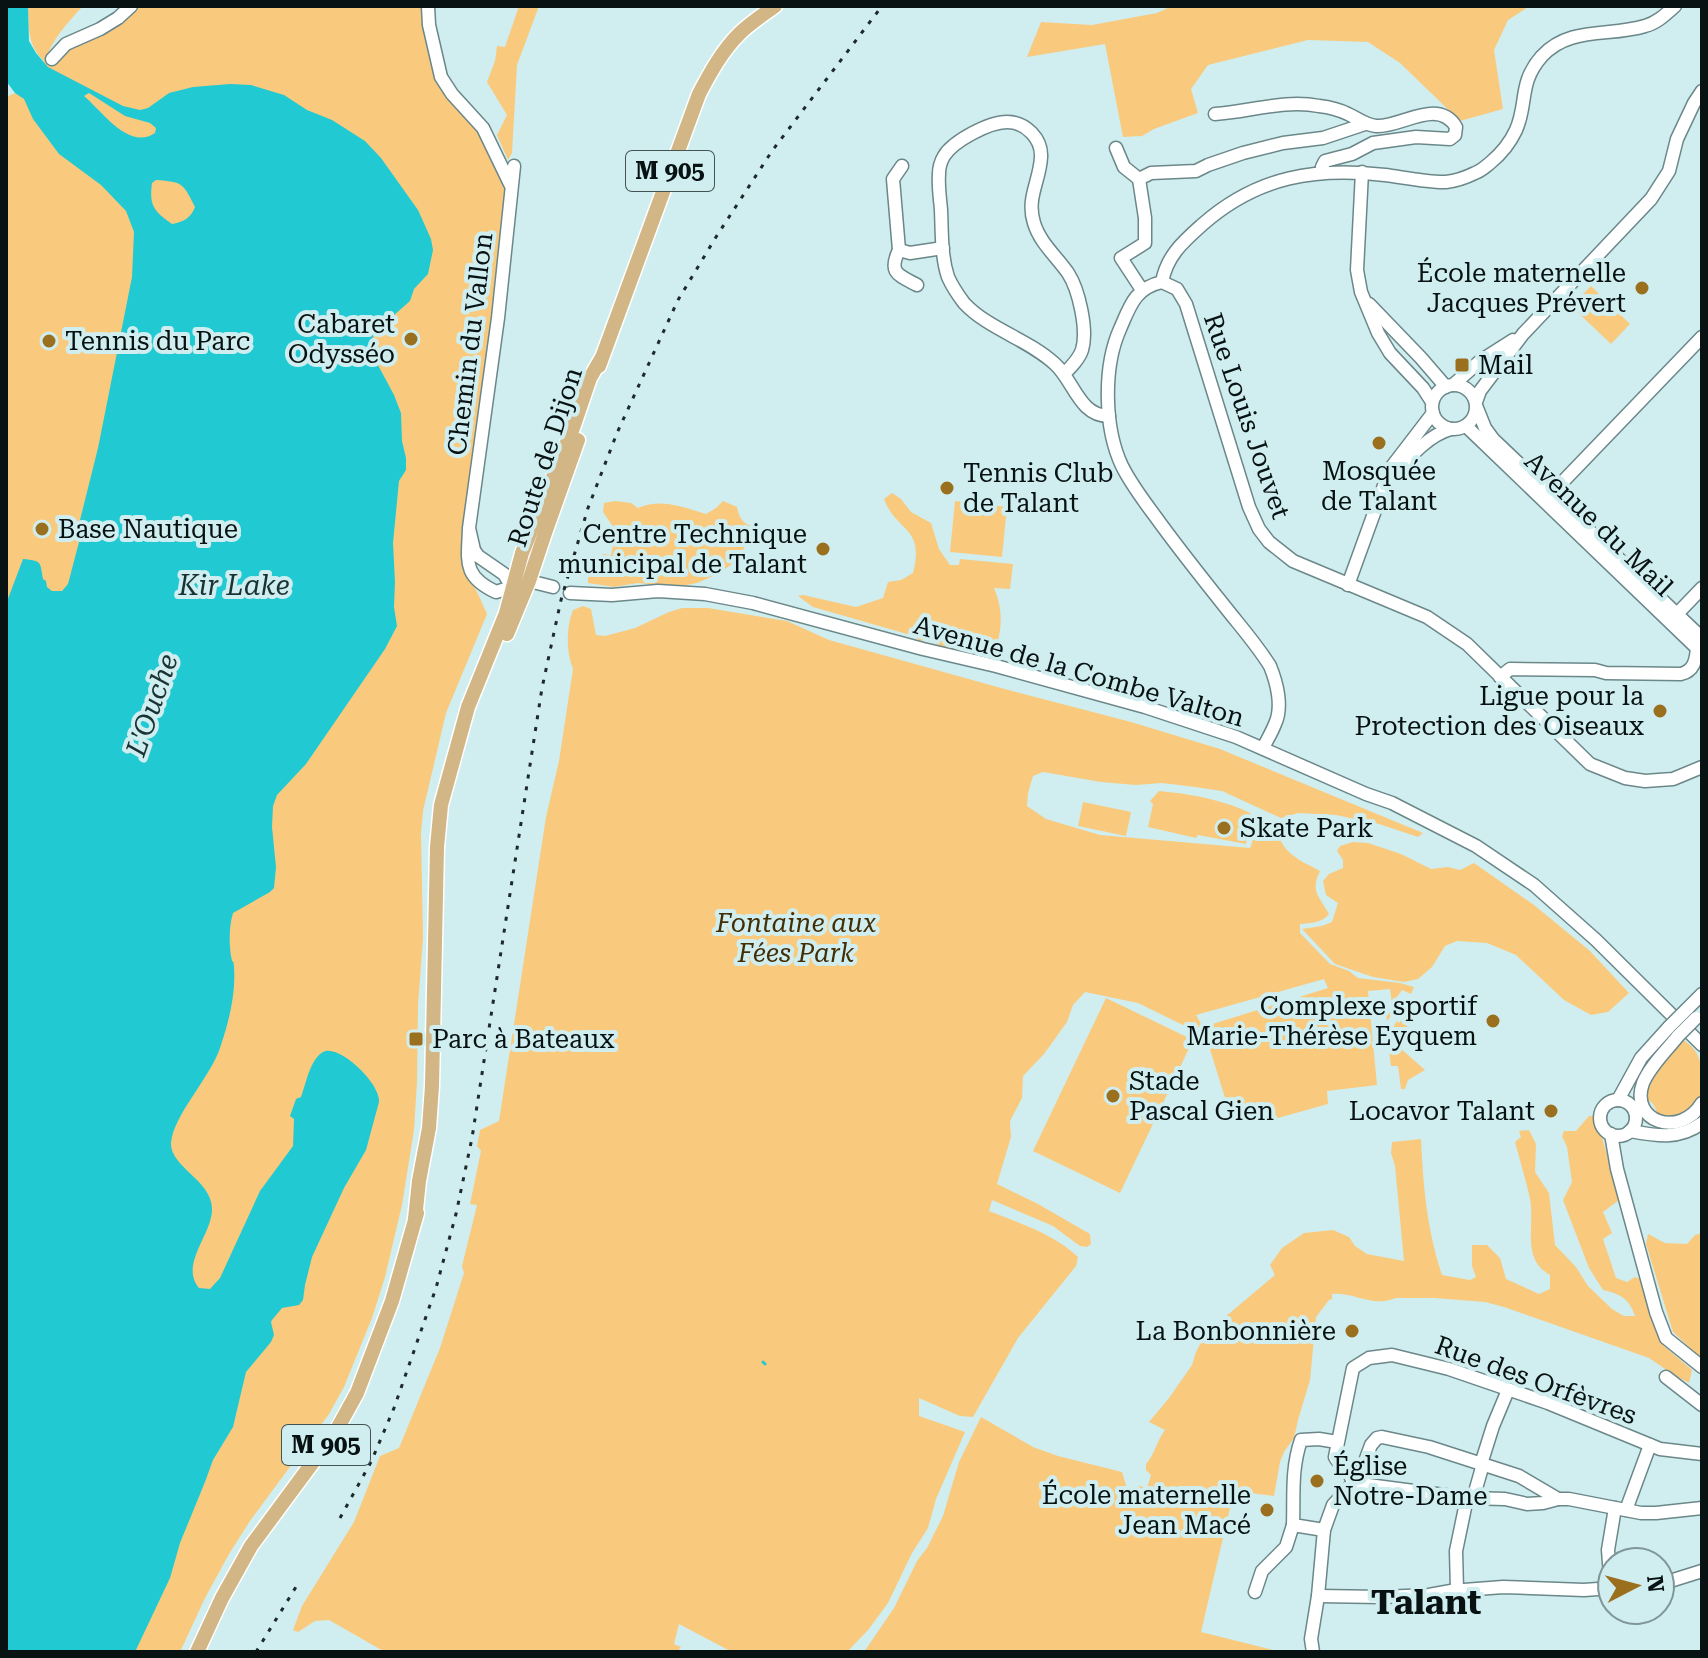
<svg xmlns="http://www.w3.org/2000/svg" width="1708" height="1658" font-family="'Roboto Serif',serif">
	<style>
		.green { fill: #f9ca7d; fill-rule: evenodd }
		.water { fill: #21cad3; fill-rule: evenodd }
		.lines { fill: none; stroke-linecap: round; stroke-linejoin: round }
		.stream { stroke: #21cad3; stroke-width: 3 }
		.minor-casing { stroke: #6b8789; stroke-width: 15 }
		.major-casing { stroke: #fff; stroke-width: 17 }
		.minor { stroke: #fff; stroke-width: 12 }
		.major { stroke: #d2b685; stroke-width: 14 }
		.rail { stroke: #1d292a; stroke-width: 3; stroke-dasharray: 4 8; stroke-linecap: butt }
		.minor-bridge-casing { stroke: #6b8789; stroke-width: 15; stroke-linecap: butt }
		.minor-bridge { stroke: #fff; stroke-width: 12 }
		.poi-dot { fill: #9a6f1d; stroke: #d0eef0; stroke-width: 3 }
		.labels { text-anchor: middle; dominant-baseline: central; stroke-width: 8; stroke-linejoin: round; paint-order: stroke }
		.shield { fill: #d0eef0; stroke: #445455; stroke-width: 2 }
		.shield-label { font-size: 24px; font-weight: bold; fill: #081213 }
		.poi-label { font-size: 26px; fill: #081213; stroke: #d0eef0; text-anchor: end }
		.street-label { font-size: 26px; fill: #081213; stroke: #d0eef0 }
		.park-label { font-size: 26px; font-style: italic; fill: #432e05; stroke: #d0eef0 }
		.water-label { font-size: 28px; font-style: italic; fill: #193233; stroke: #d0eef0 }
		.district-label { font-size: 34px; font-weight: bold; fill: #081213; stroke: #d0eef0 }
	</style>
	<rect width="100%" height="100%" fill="#d0eef0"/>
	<g class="green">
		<path d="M28 6H83C68 22 52 40 45 60L108 29 135 6H423L427 45 433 65 475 124 500 173 509 199 467 578C478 590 480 599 487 614L446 713 423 811 421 833 423 938 418 1005 417 1082 414 1130 402 1205 385 1277 372 1318 344 1387 329 1414 250 1521 229 1554 205 1598 180 1652H6V97L15 93 44 61C27 45 29 28 28 6Z"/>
		<path d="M519 6H539L517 65 512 153 508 160 497 135 507 115 487 82 495 61 497 46 505 47Z"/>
		<path d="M1172 6H1530L1508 20 1494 50 1503 109 1460 121 1400 63 1368 42 1308 40 1208 65 1191 89 1198 113 1154 129 1142 136 1123 137 1105 44 1027 57 1041 22 1092 25 1157 13Z"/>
		<path d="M1591 286 1630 324 1611 344 1571 306Z"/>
		<path d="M892 493 901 499 911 512 931 523 939 549 950 565H959L960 559 1013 564 1010 589 994 588C1005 614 1001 633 993 659 971 656 947 654 930 639L920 641 914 636 813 607 798 596 803 595 856 607 883 598 888 582 901 580 913 573C925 526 897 533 884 499Z"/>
		<path d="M615 501 631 503 638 508C661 498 683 507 706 514L716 508 723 501 737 507C740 522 745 525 760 528L763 537 757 545 745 547 732 564 718 574 697 583 677 587 638 583 614 587 588 583C588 567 591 565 603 554L611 555 616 531 603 512 604 503Z"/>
		<path d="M955 501 1007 507 1002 557 950 552Z"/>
		<path d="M583 606 591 609 596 635 605 636 635 628 669 612 682 608H708L787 621 829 640 1001 688 1131 722 1220 749 1423 833 1418 837 1379 824 1336 815 1298 813 1281 818 1222 791 1195 787 1162 783 1136 785 1101 782 1043 772 1033 776 1028 793 1027 806 1046 819 1100 835 1250 848 1252 843 1254 823 1251 821 1246 844 1198 835 1196 838 1148 827 1153 804 1150 801 1159 791C1193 794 1244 803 1270 826 1278 833 1281 844 1288 851 1297 860 1309 865 1320 871 1310 891 1319 896 1329 914 1322 923 1311 923 1300 924V933L1330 964 1349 971 1358 978 1400 983 1414 987 1411 994 1402 990 1394 1001 1399 1005 1387 1021 1386 1013 1393 1011 1390 989 1368 991 1377 1085 1327 1091 1328 1104 1264 1122 1231 1117 1203 1027 1191 1029 1138 1003 1085 992 1073 1005 1067 1022 1044 1054 1023 1076 1022 1098 1010 1121 1011 1137 997 1184 1038 1204 1090 1234 1091 1244 1087 1247 1080 1246 1053 1226 992 1200 989 1211C1019 1223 1054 1234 1078 1257L1076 1266 1018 1338 973 1417 960 1416 919 1398V1416L965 1432 936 1499 928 1528 912 1553 888 1603 868 1630 847 1652H732L679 1624 674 1644 681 1647 677 1652H385L329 1620 315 1621 298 1632 293 1630 302 1606 354 1522 380 1456 399 1448 440 1348 464 1273 462 1266 477 1205 470 1204 481 1151 477 1146 480 1130 499 1121 546 817 559 761 573 669C566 652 566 627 573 610ZM1324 979 1328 988 1203 1027 1196 1015Z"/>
		<path d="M1083 802 1131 812 1126 836 1078 826Z"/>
		<path d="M1353 842 1368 843 1401 854 1431 869 1448 867 1460 870 1474 863 1534 905 1590 951 1629 993 1608 1012 1591 1015 1564 1000 1516 955 1487 943 1457 941 1445 946 1432 967 1418 979 1404 982 1373 977 1335 964 1302 929 1322 926 1332 922 1338 903 1326 895 1323 881 1329 874 1343 868V860L1337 851 1340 846Z"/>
		<path d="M1106 998 1193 1040 1120 1193 1033 1151Z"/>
		<path d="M1397 1021 1399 1023 1401 1021 1415 1033 1400 1048 1425 1070 1408 1080 1405 1089H1401L1398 1066H1391C1389 1048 1386 1037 1397 1021Z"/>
		<path d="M1683 1040C1698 1049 1702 1061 1702 1078 1702 1108 1686 1122 1657 1117 1657 1110 1654 1102 1647 1100L1648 1082Z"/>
		<path d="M1589 1116H1593L1599 1126 1619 1200 1603 1212 1612 1233 1603 1239 1616 1278 1627 1282 1635 1277 1646 1281 1664 1346 1692 1370 1689 1383 1674 1375 1649 1358 1504 1307 1485 1302 1434 1298H1396C1371 1308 1355 1292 1332 1294V1299L1329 1300 1316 1317 1310 1380 1298 1420 1294 1438 1284 1452 1280 1462 1274 1496 1234 1491 1201 1632 1281 1652H864L894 1608 917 1561 927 1548 943 1516 959 1462 981 1417 1033 1447 1058 1456 1122 1472 1129 1495 1139 1486 1147 1488 1151 1475 1146 1470V1464C1155 1454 1157 1440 1165 1430L1149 1422 1169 1398 1192 1365 1196 1352 1206 1333 1275 1275 1270 1265 1282 1248 1304 1233 1333 1230 1349 1237 1355 1246 1367 1254 1404 1261 1395 1166 1391 1153 1392 1142 1421 1139C1423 1185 1427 1231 1442 1275L1470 1280 1476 1277 1472 1266V1245H1487L1500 1258 1506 1279 1539 1294 1550 1289V1275C1521 1259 1535 1226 1530 1199 1526 1180 1520 1161 1515 1142L1521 1137 1519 1131 1529 1130 1536 1144 1535 1172 1549 1193 1555 1245 1576 1267 1588 1286 1612 1309 1624 1316H1635C1629 1298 1620 1294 1603 1290L1589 1268 1563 1200 1572 1182 1567 1147 1562 1136 1564 1131H1576Z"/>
		<path d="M1702 1233V1359L1673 1332 1646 1244 1648 1234 1665 1243 1687 1244 1695 1235Z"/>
	</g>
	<path class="water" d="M6 6H28L29 41 36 53 48 67 123 106 140 110 148 108 169 93 193 87 230 84 251 85 284 95 307 110 332 120 365 141 381 158 418 210 431 239 433 250 428 274 414 289 410 301 376 331 372 339 371 352 394 395 401 413 402 441 406 458V470L399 481 393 543 395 582 394 607 397 626 385 649 306 764 277 795 273 806 272 827 276 867 274 888 270 892 233 913C229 926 229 943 231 956 233 967 233 956 234 967 236 993 229 1021 221 1045 212 1076 173 1115 171 1143 170 1167 211 1180 212 1208 213 1234 179 1264 199 1288L210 1289 220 1278 260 1191 293 1146 294 1119 290 1116 296 1099 301 1097C306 1084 310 1059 323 1052 339 1043 381 1084 379 1102L366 1150 344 1188 312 1257 305 1285 303 1300 299 1305 282 1308 272 1320 271 1322 274 1335 271 1342 246 1372 233 1427 213 1460 205 1482 180 1543 170 1578 135 1652H6V604L23 559C42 561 40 561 43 579L46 581 47 587 52 591H62L68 584 79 542 75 540 98 448 132 277 134 232 126 211 101 185 59 154 33 119 24 99 15 93 6 81ZM89 93 125 116 150 123 156 128 155 133C129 151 102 111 84 96ZM156 180C183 182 183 183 195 207 191 218 183 222 172 224 154 211 149 206 152 183Z"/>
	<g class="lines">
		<path class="stream" d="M763 1362 765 1364"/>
		<defs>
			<g id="minor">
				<path d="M428 6 429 25 441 77 452 94 483 128 510 184"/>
				<path d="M52 59 66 44 100 29 118 18 131 6"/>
				<path d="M1215 114C1249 112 1285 99 1319 106 1328 107 1340 110 1348 114 1359 119 1365 125 1376 126 1400 128 1438 97 1456 127L1455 135 1450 139 1416 137 1373 143 1352 154 1325 161 1322 167V173"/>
				<path d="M1116 148 1124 167 1139 179"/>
				<path d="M1362 172 1357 270 1361 292 1378 333 1390 353 1423 388 1432 402"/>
				<path d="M899 250 893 179 902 166"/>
				<path d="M1162 282 1177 289 1186 304 1249 507 1259 529 1269 542 1293 561 1427 617 1467 644 1590 764 1625 778 1645 781 1673 779 1702 767"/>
				<path d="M1162 282C1167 255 1184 241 1203 224 1258 176 1316 167 1385 175 1401 177 1431 183 1446 182 1455 181 1467 177 1475 173 1481 171 1485 167 1490 163 1501 154 1510 143 1516 130 1528 103 1518 83 1542 56 1570 26 1609 37 1645 26 1657 23 1666 14 1675 6"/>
				<path d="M1162 282C1135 288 1130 306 1120 329 1103 367 1104 428 1122 466 1131 484 1143 500 1155 516 1178 548 1202 578 1226 608 1241 627 1257 645 1270 666 1277 683 1283 707 1275 724 1272 732 1267 740 1263 748"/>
				<path d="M917 285C898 275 888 273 899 250L910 253 943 248"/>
				<path d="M1142 290 1121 258 1145 243V218L1139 179 1151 173 1196 171 1208 165 1243 153 1283 143 1323 138 1365 124"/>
				<path d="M1369 304 1421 358 1446 387"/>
				<path d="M1064 374C1071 367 1079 359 1082 350 1088 330 1079 290 1068 273 1057 257 1040 243 1034 223 1026 198 1040 181 1041 157 1042 139 1026 122 1007 122 989 122 953 141 944 156 941 161 939 168 939 174 938 186 940 198 941 210 942 232 941 256 948 277 952 286 958 295 964 303 988 329 1028 339 1055 364 1074 381 1079 416 1109 416"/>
				<circle cx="1454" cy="407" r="22"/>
				<path d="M1453 385 1480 361 1513 340"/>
				<path d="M1476 402 1480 391 1523 334 1651 199 1669 171 1677 139 1694 103 1702 91"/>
				<path d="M1477 408 1485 428 1493 439 1702 638"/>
				<path d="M1466 426 1702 653"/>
				<path d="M1393 476C1409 458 1428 435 1451 429"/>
				<path d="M1551 494 1702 337"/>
				<path d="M469 528 474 550 478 556 504 574 512 587 496 592C462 576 468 561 469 528L498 318 514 166"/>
				<path d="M529 581 553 587"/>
				<path d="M1348 585 1390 469 1433 413"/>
				<path d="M570 593 612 595 658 591 705 594 753 603 923 649 996 666 1145 707 1236 737 1366 794 1392 803 1476 846 1534 885 1596 940 1702 1045"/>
				<path d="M1677 614 1702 588"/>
				<path d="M1500 677 1510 669 1595 670 1606 673 1681 674C1694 671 1696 660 1697 648"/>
				<path d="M1687 1009 1702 994"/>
				<path d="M1678 1036C1667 1050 1650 1066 1643 1083 1629 1122 1680 1139 1702 1103"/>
				<path d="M1618 1100 1641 1058 1669 1027"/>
				<circle cx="1618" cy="1118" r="18"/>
				<path d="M1630 1131C1657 1136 1679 1140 1702 1123"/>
				<path d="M1611 1134 1617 1169 1656 1312 1666 1338 1702 1367"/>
				<path d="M1666 1377 1702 1405"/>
				<path d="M1481 1464 1493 1426 1508 1390"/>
				<path d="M1353 1483C1351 1471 1340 1467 1335 1457L1353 1368 1369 1358 1392 1355 1449 1369 1548 1403 1660 1449 1702 1454"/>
				<path d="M1353 1483 1467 1498 1505 1499 1527 1504 1543 1503 1558 1499H1569L1641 1513H1656L1702 1508"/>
				<path d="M1357 1483 1371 1445 1377 1438 1382 1437 1429 1447 1519 1476 1558 1499"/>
				<path d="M1473 1499 1483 1464"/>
				<path d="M1626 1510 1650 1445"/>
				<path d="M1324 1530 1293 1525C1294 1496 1291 1469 1301 1440L1319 1439 1337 1442"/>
				<path d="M1660 1582 1670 1581 1702 1571"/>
				<path d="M1611 1588 1608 1550 1615 1508"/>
				<path d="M1457 1590 1456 1551 1467 1498"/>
				<path d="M1255 1592 1262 1571 1286 1547 1293 1525"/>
				<path d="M1318 1596 1382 1597 1429 1595 1451 1591 1503 1587 1584 1590 1612 1588"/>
				<path d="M1313 1652 1311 1639 1318 1596 1324 1530 1333 1505 1353 1483"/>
			</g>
			<g id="major">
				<path d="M599 366 699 94C710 73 722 51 739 34 750 23 763 15 775 6"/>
				<path d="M507 634 529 581 545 533 578 440"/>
				<path d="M415 1219 419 1181 429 1128 432 1086 437 847 441 805 468 707 506 613 522 553 573 428 590 378 601 359"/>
				<path d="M197 1652 222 1598 251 1546 336 1431 357 1393 392 1301 417 1213"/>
			</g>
		</defs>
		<use href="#minor" class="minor-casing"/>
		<use href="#major" class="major-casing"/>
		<use href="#minor" class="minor"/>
		<use href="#major" class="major"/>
		<g class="rail">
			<path d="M340 1518 371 1462 394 1408 436 1288 456 1214 472 1138 542 688 561 600 588 508 617 433 678 300 716 237 772 151 882 6"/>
			<path d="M256 1652 299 1582"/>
		</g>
		<defs>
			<g id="minor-bridge">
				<path d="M1669 1027 1687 1009"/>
				<path d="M1678 1036 1696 1018"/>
			</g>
		</defs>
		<use href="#minor-bridge" class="minor-bridge-casing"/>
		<use href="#minor-bridge" class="minor-bridge"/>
	</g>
	<g class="poi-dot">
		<circle cx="1642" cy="288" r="8"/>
		<circle cx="411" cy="339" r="8"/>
		<circle cx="49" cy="341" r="8"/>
		<rect x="1454" y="357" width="16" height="16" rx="4"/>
		<circle cx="1379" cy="443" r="8"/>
		<circle cx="947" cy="488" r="8"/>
		<circle cx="42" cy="529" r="8"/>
		<circle cx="823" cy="549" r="8"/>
		<circle cx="1660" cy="711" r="8"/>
		<circle cx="1224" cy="828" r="8"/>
		<circle cx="1493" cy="1021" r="8"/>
		<rect x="408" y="1031" width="16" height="16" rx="4"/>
		<circle cx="1113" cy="1096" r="8"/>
		<circle cx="1551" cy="1111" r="8"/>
		<circle cx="1352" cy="1331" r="8"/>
		<circle cx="1317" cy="1481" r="8"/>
		<circle cx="1267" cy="1510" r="8"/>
	</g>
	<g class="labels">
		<g class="shield">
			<rect x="626" y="151" width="88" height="40" rx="6"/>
			<rect x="282" y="1425" width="88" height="40" rx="6"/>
		</g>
		<g class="shield-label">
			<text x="670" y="171">M 905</text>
			<text x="326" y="1445">M 905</text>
		</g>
		<g class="poi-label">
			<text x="1626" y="273">École maternelle<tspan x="1626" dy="30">Jacques Prévert</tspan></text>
			<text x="395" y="324">Cabaret<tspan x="395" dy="30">Odysséo</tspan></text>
			<text x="65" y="341" text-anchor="start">Tennis du Parc</text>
			<text x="1478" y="365" text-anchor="start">Mail</text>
			<text x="1379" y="471" text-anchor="middle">Mosquée<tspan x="1379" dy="30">de Talant</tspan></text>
			<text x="963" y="473" text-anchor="start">Tennis Club<tspan x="963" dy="30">de Talant</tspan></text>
			<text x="58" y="529" text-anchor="start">Base Nautique</text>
			<text x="807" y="534">Centre Technique<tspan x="807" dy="30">municipal de Talant</tspan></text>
			<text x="1644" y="696">Ligue pour la<tspan x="1644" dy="30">Protection des Oiseaux</tspan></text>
			<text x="1240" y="828" text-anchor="start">Skate Park</text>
			<text x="1477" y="1006">Complexe sportif<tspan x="1477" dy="30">Marie-Thérèse Eyquem</tspan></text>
			<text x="432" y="1039" text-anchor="start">Parc à Bateaux</text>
			<text x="1129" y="1081" text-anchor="start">Stade<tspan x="1129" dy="30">Pascal Gien</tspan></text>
			<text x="1535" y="1111">Locavor Talant</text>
			<text x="1336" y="1331">La Bonbonnière</text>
			<text x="1333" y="1466" text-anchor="start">Église<tspan x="1333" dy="30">Notre-Dame</tspan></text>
			<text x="1251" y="1495">École maternelle<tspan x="1251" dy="30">Jean Macé</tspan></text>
		</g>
		<g class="street-label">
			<text transform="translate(470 344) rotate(-83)">Chemin du Vallon</text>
			<text transform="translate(1247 416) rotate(71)">Rue Louis Jouvet</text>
			<text transform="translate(545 457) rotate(-72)">Route de Dijon</text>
			<text transform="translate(1599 524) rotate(44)">Avenue du Mail</text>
			<text transform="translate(1079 671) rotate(16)">Avenue de la Combe Valton</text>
			<text transform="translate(1536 1380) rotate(20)">Rue des Orfèvres</text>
		</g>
		<g class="park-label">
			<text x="796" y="923">Fontaine aux<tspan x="796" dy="30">Fées Park</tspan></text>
		</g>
		<g class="water-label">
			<text x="234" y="585">Kir Lake</text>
			<text transform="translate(152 705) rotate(-71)">L'Ouche</text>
		</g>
		<g class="district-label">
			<text x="1426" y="1602">Talant</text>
		</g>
	</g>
	<rect width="1708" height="1658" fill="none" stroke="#081213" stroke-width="16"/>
	<g transform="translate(1636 1586) rotate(84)"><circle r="38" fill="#d0eef0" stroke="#809698" stroke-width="2"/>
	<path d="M0-6L14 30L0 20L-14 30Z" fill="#9a6f1d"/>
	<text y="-12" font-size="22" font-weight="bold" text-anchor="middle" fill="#081213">N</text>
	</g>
</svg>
